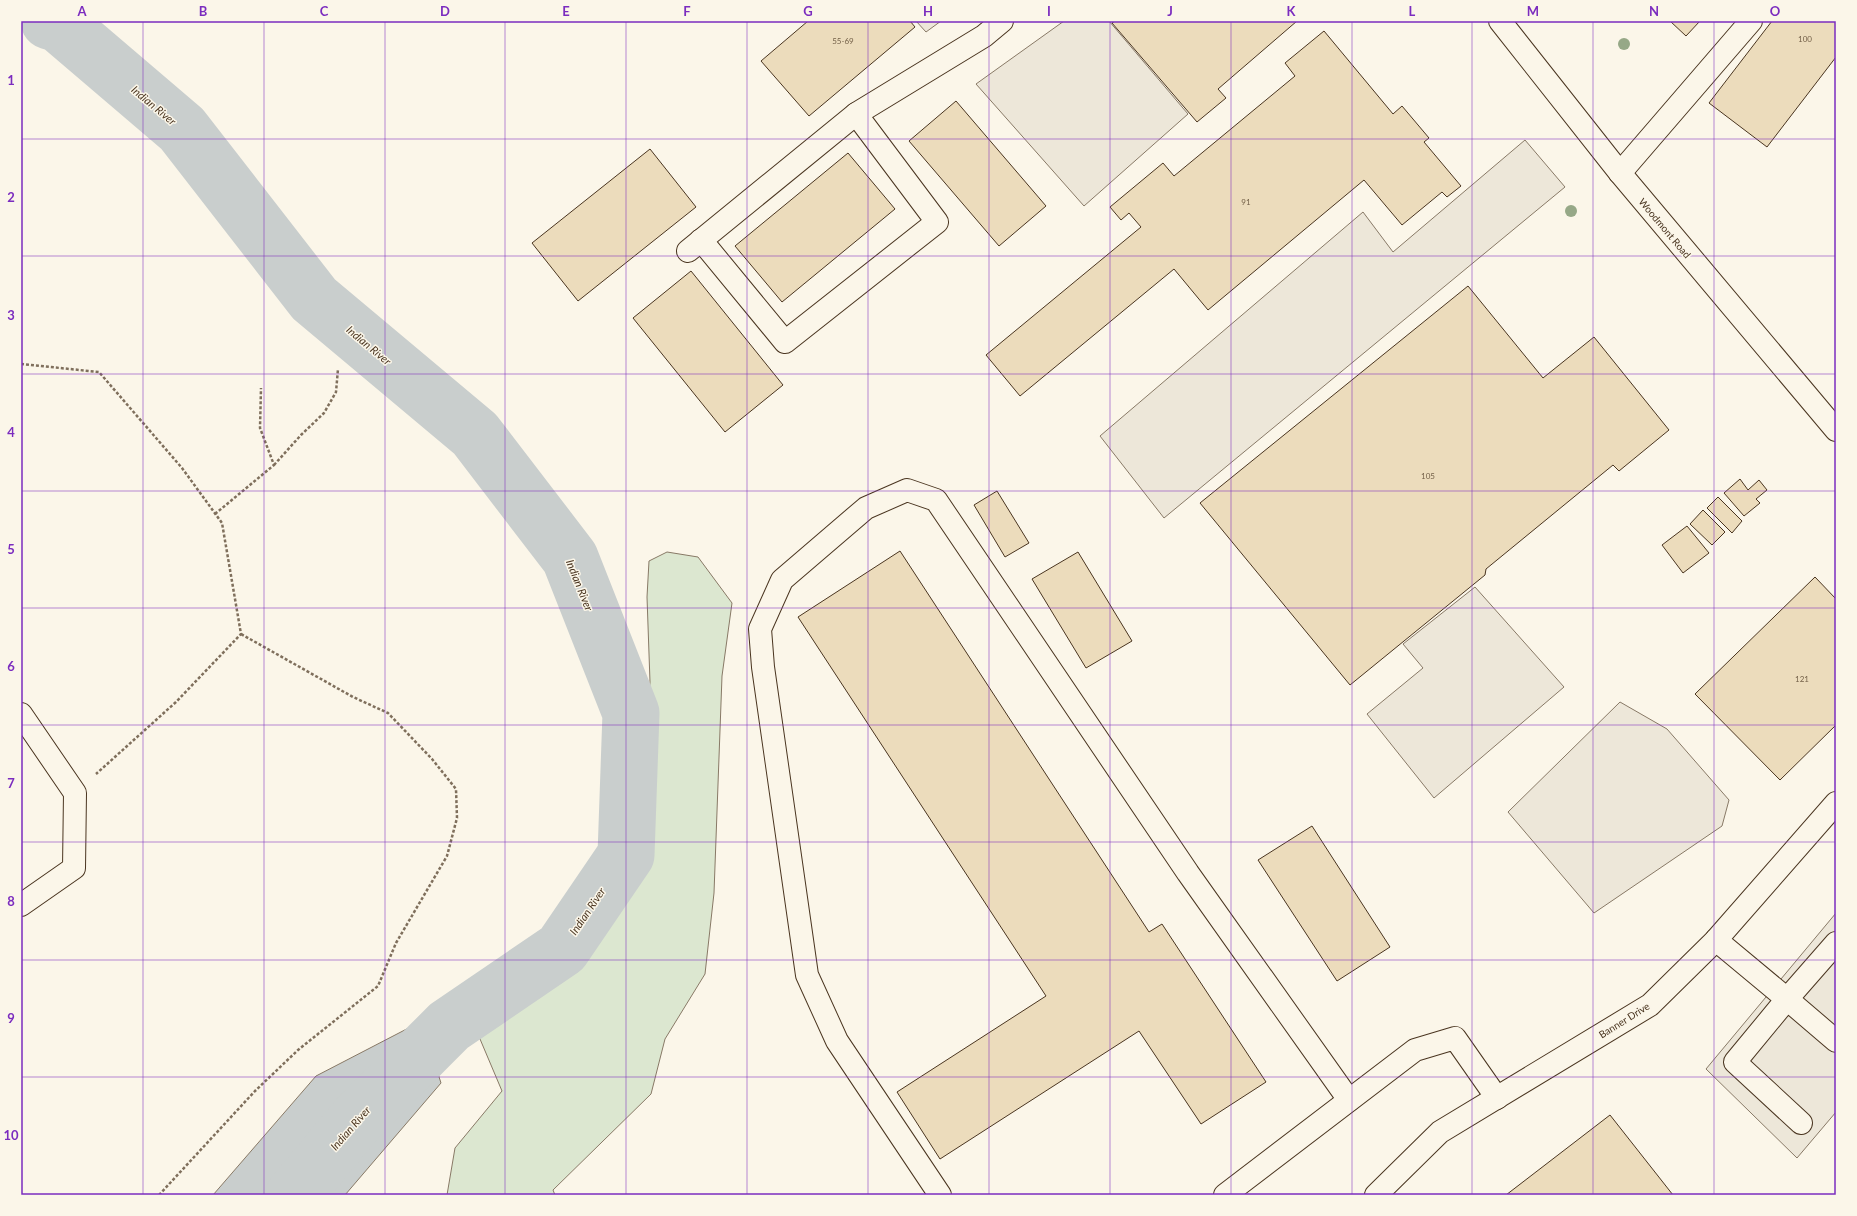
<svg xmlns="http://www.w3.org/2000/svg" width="1857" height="1216" font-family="Lato,sans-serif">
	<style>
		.green { fill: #dce7d0; stroke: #887966 }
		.parking { fill: #ede7d9; stroke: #887966 }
		.water { fill: #c9cecd; stroke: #887966 }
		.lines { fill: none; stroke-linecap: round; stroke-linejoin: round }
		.river { stroke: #c9cecd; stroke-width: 57 }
		.building { fill: #ecdcbc; stroke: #4a3520 }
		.minor-casing { stroke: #4a3520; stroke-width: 24 }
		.major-casing { stroke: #4a3520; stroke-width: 24 }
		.path { stroke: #7f6f5c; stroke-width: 2.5; stroke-dasharray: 3 2; stroke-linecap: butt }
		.minor { stroke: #fbf6e9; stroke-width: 22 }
		.major { stroke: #fbf6e9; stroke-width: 22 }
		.tree { fill: #96a887 }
		.grid { fill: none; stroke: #7b2cbf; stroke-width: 1; stroke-opacity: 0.55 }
		.labels { text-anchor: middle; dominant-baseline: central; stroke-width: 3; stroke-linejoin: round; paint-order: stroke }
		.number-label { font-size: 8px; fill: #725f47 }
		.street-label { font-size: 10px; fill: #4a3520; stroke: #fbf6e9 }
		.water-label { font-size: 11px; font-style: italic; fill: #4a3520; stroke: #fbf6e9 }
		.neatline { fill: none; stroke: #7b2cbf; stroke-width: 1.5 }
		.grid-label { font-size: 13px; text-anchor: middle; font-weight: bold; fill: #7b2cbf }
	</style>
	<rect width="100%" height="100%" fill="#fbf6e9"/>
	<path class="green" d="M667 552 698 557 732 603 722 676 714 893 705 974 665 1039 651 1094 553 1190 555 1195H447L455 1148 502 1091 480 1039 474 994 532 942 562 927 625 880 637 834 650 682 647 597 649 561Z"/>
	<g class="parking">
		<path d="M916 21H941L926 32Z"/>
		<path d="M1064 21H1109L1188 114 1084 206 976 84Z"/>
		<path d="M1525 140 1565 187 1164 518 1100 436 1363 212 1393 252Z"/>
		<path d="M1475 587 1564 687 1434 798 1367 714 1423 668 1403 644Z"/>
		<path d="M1620 702 1667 729 1729 800 1722 826 1594 913 1508 812Z"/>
		<path d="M1836 913V1112L1797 1158 1706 1069Z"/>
	</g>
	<path class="water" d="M424 1020 429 1046 441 1083 345 1195H213L316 1076Z"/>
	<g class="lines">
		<path class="river" d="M49 21 59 24 182 129 314 299 475 434 570 558 631 713 626 855 562 949 449 1026 429 1046 357 1119 294 1195"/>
	</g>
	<g class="building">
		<path d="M808 21H910L915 27 809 116 761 61Z"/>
		<path d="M1115 21H1297L1218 89 1226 98 1197 122 1112 23Z"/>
		<path d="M1670 21H1700L1686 36Z"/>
		<path d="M1772 21H1836V57L1767 147 1709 103Z"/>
		<path d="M1324 31 1393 114 1402 106 1429 138 1424 142 1461 186 1447 197 1442 192 1402 225 1364 180 1208 310 1174 269 1020 396 986 355 1141 227 1129 213 1121 220 1110 207 1163 163 1174 176 1295 76 1285 63Z"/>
		<path d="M956 101 1046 206 999 246 909 141Z"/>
		<path d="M650 149 696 207 578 301 532 243Z"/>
		<path d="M848 153 895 209 782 302 735 246Z"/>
		<path d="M691 271 783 385 725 432 633 318Z"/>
		<path d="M1468 286 1543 378 1594 337 1669 430 1619 471 1613 465 1486 569 1485 575 1350 685 1200 503Z"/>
		<path d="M1740 479 1748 490 1759 480 1767 490 1756 499 1760 503 1744 516 1724 493Z"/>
		<path d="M997 491 1029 543 1005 557 974 505Z"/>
		<path d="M1718 497 1742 521 1732 533 1707 508Z"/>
		<path d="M1703 510 1725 532 1712 545 1690 524Z"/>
		<path d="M1687 526 1709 553 1683 573 1662 545Z"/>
		<path d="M900 551 1149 932 1162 924 1266 1082 1201 1124 1139 1031 940 1159 897 1092 1046 996 798 617Z"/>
		<path d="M1078 552 1132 641 1086 668 1032 579Z"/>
		<path d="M1815 577 1836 599V725L1780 780 1695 694Z"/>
		<path d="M1312 826 1390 947 1337 981 1258 860Z"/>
		<path d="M1610 1115 1673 1195H1506Z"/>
	</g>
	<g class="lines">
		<defs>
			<g id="minor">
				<path d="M1620 173 1751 21"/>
				<path d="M701 240 785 342 937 222 856 114"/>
				<path d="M688 251 856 114 984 36 1002 21"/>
				<path d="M21 714 75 793 74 868 21 905"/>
				<path d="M1716 940 1787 999 1836 943"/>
				<path d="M1801 1123 1735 1062 1787 999 1836 1041"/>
				<path d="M940 1195 837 1041 807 975 763 667 760 629 782 580 866 508 907 490 936 500 1188 873 1349 1100"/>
				<path d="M1225 1195 1415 1050 1455 1038 1497 1098"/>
				<path d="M1376 1195 1440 1132 1650 1005 1716 940 1836 803"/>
			</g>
			<path id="major" d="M1500 21 1620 173 1836 430"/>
		</defs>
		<use href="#minor" class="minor-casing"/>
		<use href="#major" class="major-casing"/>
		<g class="path">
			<path d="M21 364 99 372 182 468 222 523 241 634 176 702 96 774"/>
			<path d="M274 465 301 435 324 413 336 392 338 369"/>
			<path d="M215 514 274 465 260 428 261 388"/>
			<path d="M159 1195 255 1091 298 1050 378 986 396 943 447 856 457 818 456 789 432 759 388 713 353 697 241 634"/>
		</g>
		<use href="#minor" class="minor"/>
		<use href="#major" class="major"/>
	</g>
	<g class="tree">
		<circle cx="1624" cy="44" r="6"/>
		<circle cx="1571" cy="211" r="6"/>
	</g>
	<path class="grid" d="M143 21V1195M264 21V1195M385 21V1195M505 21V1195M626 21V1195M747 21V1195M868 21V1195M989 21V1195M1110 21V1195M1231 21V1195M1352 21V1195M1472 21V1195M1593 21V1195M1714 21V1195M21 139H1836M21 256H1836M21 374H1836M21 491H1836M21 608H1836M21 725H1836M21 842H1836M21 960H1836M21 1077H1836"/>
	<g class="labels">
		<g class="number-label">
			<text x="1805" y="39">100</text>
			<text x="843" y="41">55-69</text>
			<text x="1246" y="202">91</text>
			<text x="1428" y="476">105</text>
			<text x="1802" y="679">121</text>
		</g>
		<g class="street-label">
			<text transform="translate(1665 228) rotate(50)">Woodmont Road</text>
			<text transform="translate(1624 1020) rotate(-32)">Banner Drive</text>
		</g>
		<g class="water-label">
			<text transform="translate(154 105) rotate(40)">Indian River</text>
			<text transform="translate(369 345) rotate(40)">Indian River</text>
			<text transform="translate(580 585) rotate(68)">Indian River</text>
			<text transform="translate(587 911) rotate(-56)">Indian River</text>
			<text transform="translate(350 1128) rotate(-49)">Indian River</text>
		</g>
	</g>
	<rect width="1857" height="1216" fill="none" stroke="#fbf6e9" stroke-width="44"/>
	<rect x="22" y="22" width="1813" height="1172" class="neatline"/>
	<g class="grid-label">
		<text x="82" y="16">A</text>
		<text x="203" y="16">B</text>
		<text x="324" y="16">C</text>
		<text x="445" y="16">D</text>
		<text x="566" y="16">E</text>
		<text x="687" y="16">F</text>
		<text x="808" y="16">G</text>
		<text x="928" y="16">H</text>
		<text x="1049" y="16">I</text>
		<text x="1170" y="16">J</text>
		<text x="1291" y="16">K</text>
		<text x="1412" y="16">L</text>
		<text x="1533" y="16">M</text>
		<text x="1654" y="16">N</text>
		<text x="1775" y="16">O</text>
		<text x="11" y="85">1</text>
		<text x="11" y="202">2</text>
		<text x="11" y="320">3</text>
		<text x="11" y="437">4</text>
		<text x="11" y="554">5</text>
		<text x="11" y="671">6</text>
		<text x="11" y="788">7</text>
		<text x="11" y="906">8</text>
		<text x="11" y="1023">9</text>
		<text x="11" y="1140">10</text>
	</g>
</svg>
